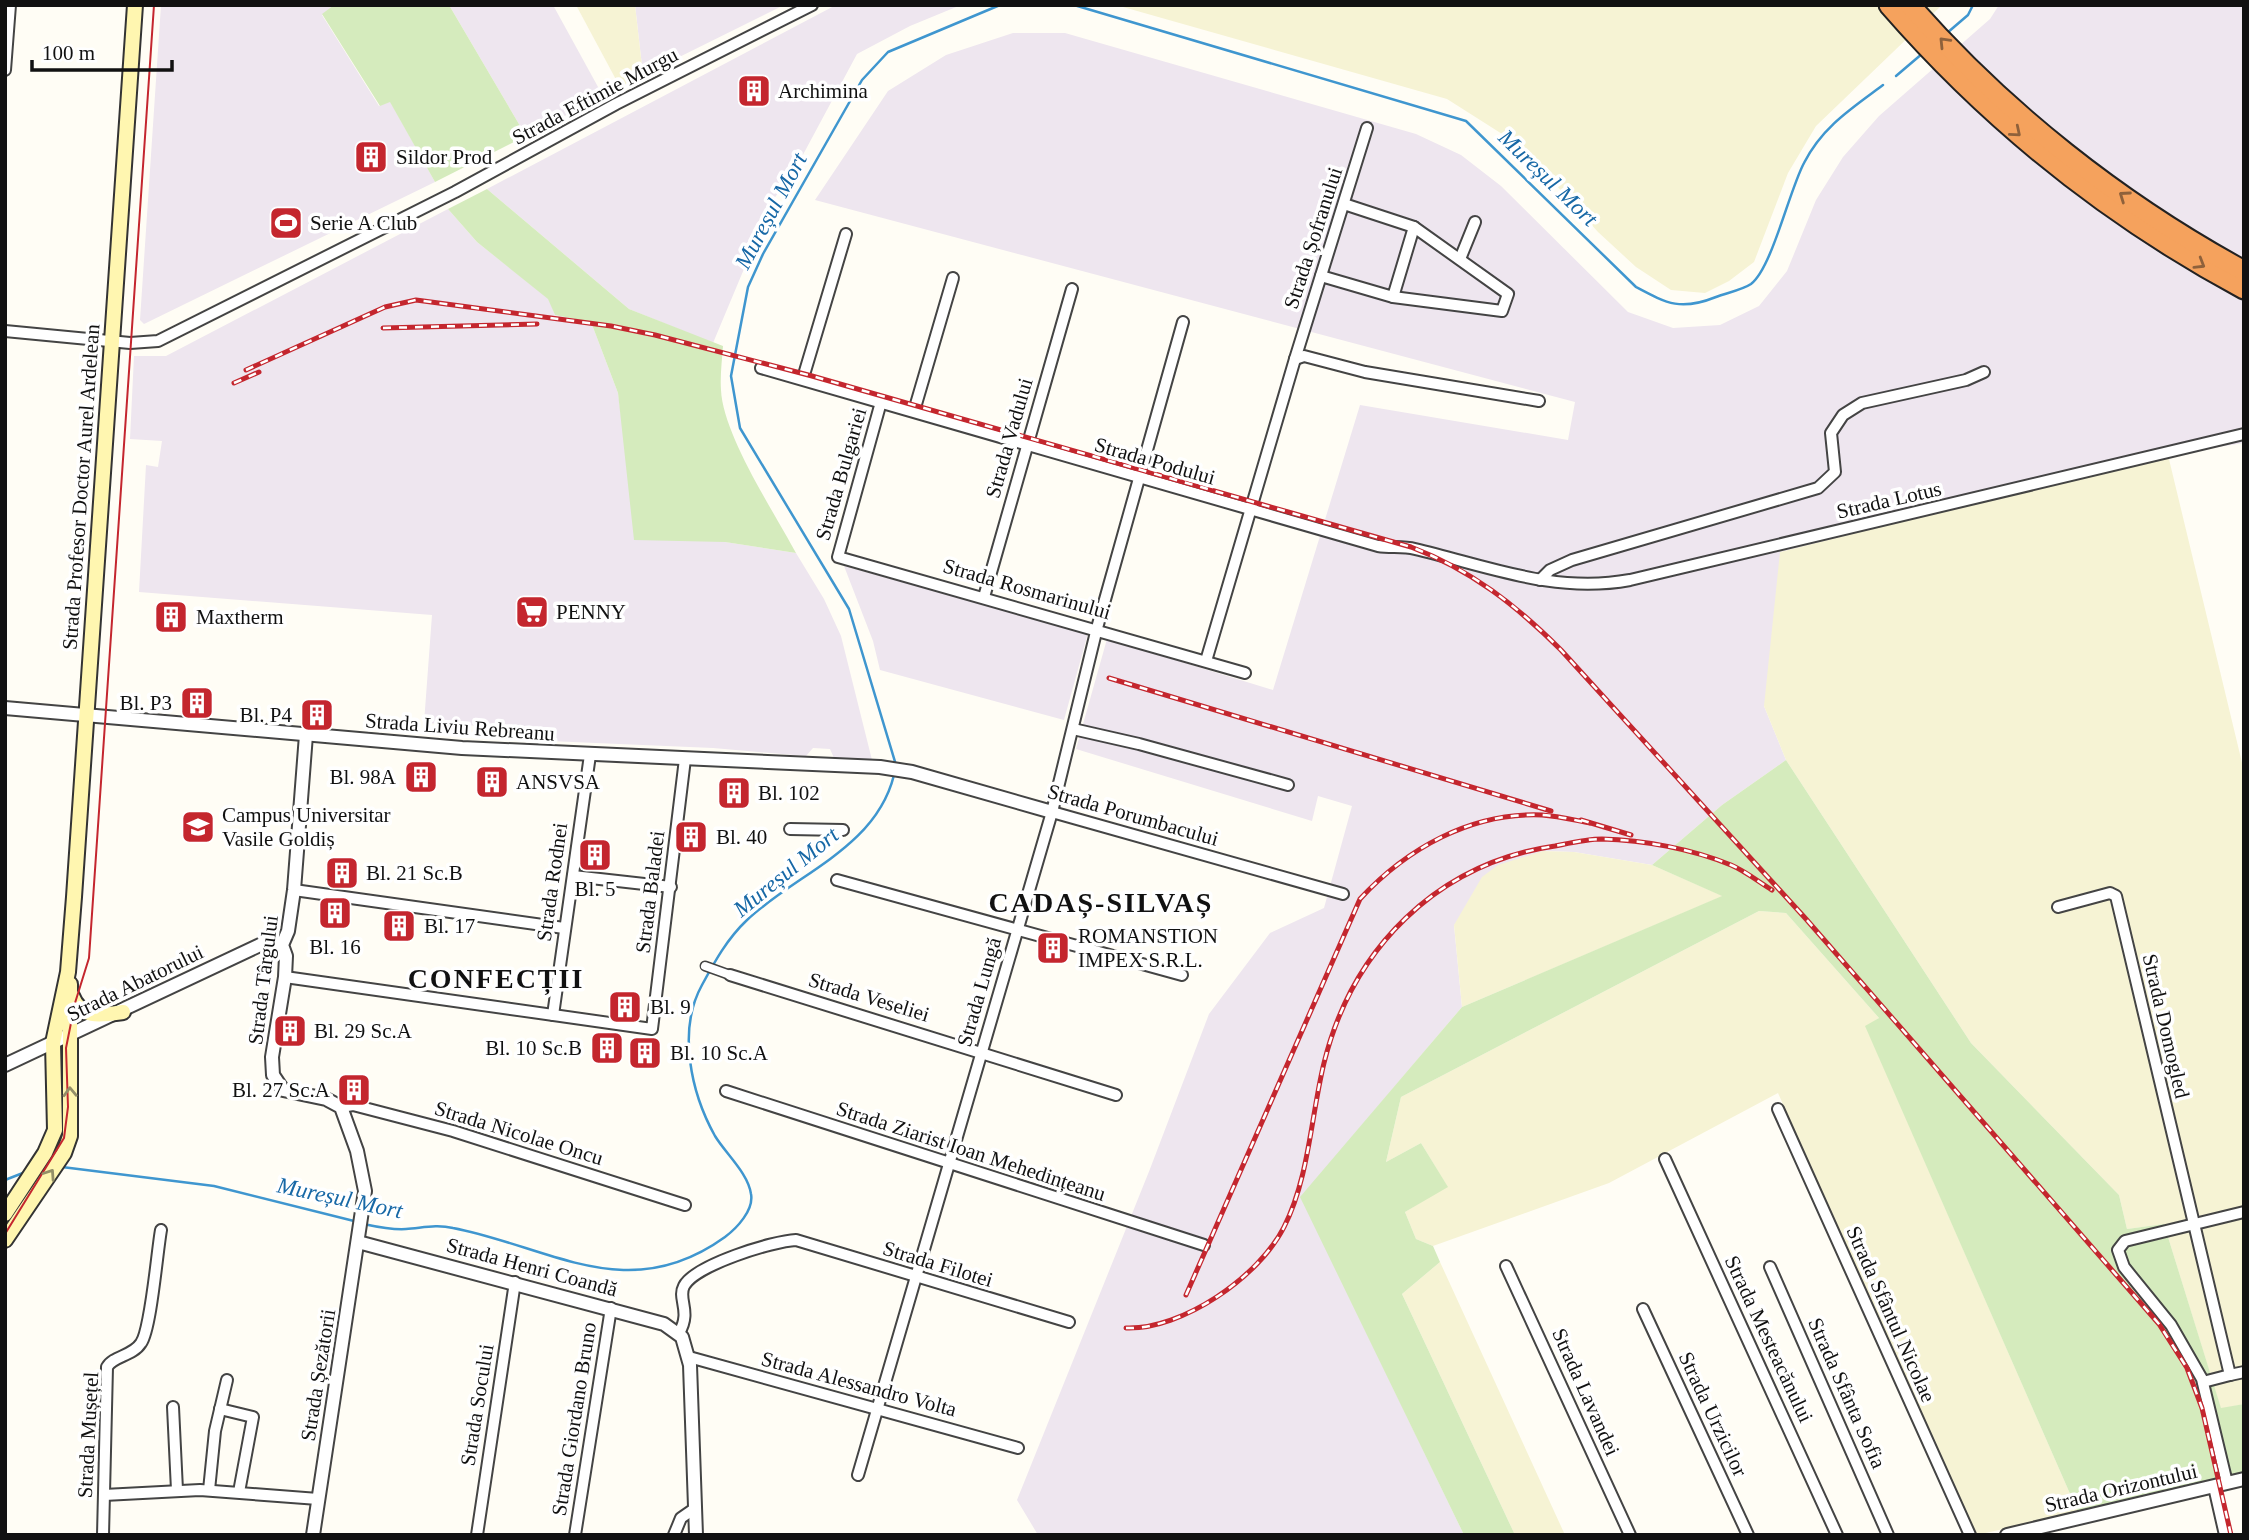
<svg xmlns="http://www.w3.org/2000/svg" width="2249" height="1540" font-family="Georgia,serif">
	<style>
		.industrial { fill: #eee6ef }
		.farmland { fill: #f6f3d4 }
		.green { fill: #d5ebbd }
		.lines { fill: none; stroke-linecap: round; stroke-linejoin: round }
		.stream { stroke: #3f96cf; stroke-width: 2.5 }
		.pedestrian-casing { stroke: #444; stroke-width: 11 }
		.minor-casing { stroke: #444; stroke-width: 14 }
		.tertiary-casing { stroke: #444; stroke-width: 16 }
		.secondary-casing { stroke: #333; stroke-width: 18 }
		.motorway-casing { stroke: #222; stroke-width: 23 }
		.pedestrian { stroke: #fff; stroke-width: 8 }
		.minor { stroke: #fff; stroke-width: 10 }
		.tertiary { stroke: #fff; stroke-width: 12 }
		.secondary { stroke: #fff6b0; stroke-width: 14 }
		.motorway { stroke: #f5a25d; stroke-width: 19 }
		.tram { stroke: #c4262e; stroke-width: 2 }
		.rail-casing { stroke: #c4262e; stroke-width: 5 }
		.rail { stroke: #fff; stroke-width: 2.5; stroke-dasharray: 8; stroke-linecap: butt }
		.oneway { stroke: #8e613b }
		.oneway2 { stroke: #948f68 }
		.labels { text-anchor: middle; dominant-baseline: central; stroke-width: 7; stroke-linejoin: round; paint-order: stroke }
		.poi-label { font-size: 21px; fill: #111; stroke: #fff; text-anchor: start }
		.street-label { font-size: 21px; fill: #111; stroke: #fff }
		.water-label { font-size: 23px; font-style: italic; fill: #1768a6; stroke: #fff }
		.district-label { font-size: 28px; font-weight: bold; letter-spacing: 2px; fill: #111; stroke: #fff }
	</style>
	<rect width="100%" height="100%" fill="#fffdf5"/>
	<g class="industrial">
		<path d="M161 5H334L322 15 379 106 390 101 435 182 144 324 140 320Z"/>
		<path d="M449 5H553L603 96 526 136Z"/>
		<path d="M635 5H784L643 75Z"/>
		<path d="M836 5H961L910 26 857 54 798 164 754 228 749 257 713 343 629 309 487 189Z"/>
		<path d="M1999 5H2244V443L2168 455 1764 706 1786 760 1722 805 1652 865 1574 852 1544 851 1454 925 1462 1007 1301 1197 1464 1535H1038L1017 1500 1150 1169 1209 1014 1270 933 1324 908 1352 806 1318 796 1312 821 1076 749 1107 639 1273 690 1360 405 1568 440 1575 402 815 200 888 91 946 55 1013 33H1065L1416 134 1461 155 1501 186 1628 312 1673 328 1720 325 1759 306 1787 271 1816 200 1843 157 1879 116 1990 19Z"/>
		<path d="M448 209 477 242 549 299 555 315 591 322 618 393 627 459 725 542 796 553 824 599 841 636 872 760 834 758 830 749 813 748 806 756 713 748 503 739 502 727 424 723 432 615 139 592 146 465 158 467 162 441 130 439 134 356H166Z"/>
		<path d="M844 566 1088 633 1064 720 880 670 873 641Z"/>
	</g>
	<g class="farmland">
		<path d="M576 5H635L643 75 620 87Z"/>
		<path d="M1116 5H1942L1816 126 1788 173 1754 262 1729 281 1705 293 1671 290 1636 267 1598 232 1521 146 1447 99Z"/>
		<path d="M2168 455 2244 771V1404L2221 1409 2164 1224 2127 1229 2119 1195 1971 1043 1786 760 1764 706 1780 552Z"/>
		<path d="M1543 851 1574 852 1652 865 1723 896 1462 1007 1454 925 1482 877 1498 865Z"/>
		<path d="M1759 911 1786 913 1879 1018 1866 1027 2078 1512 1977 1535 1778 1093 1609 1183 1433 1246 1416 1239 1405 1212 1447 1186 1421 1143 1386 1162 1401 1097Z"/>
		<path d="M1440 1262 1565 1535H1515L1402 1294Z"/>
	</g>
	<g class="green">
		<path d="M334 5H449L526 136 435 182 390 102 380 106 322 14Z"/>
		<path d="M487 189 629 309 723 346C722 360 720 376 721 390 723 435 774 512 796 553L725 542 634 540 618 393 591 322 555 315 548 299 477 242 448 209Z"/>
		<path d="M1786 760 1971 1043 2119 1195 2127 1229 2164 1224 2221 1408 2244 1404V1474L2078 1512 1865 1026 1879 1018 1786 913 1759 911 1401 1097 1386 1162 1421 1143 1448 1187 1405 1212 1416 1239 1433 1246 1440 1262 1402 1294 1515 1535H1464L1300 1197 1462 1007 1722 896 1652 865 1722 805Z"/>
	</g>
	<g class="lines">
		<g class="stream">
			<path d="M1074 5 1466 121 1636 287C1668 304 1681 311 1716 297 1726 293 1742 290 1751 284 1772 268 1789 191 1804 163 1822 127 1852 108 1883 85"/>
			<path d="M1947 33 1968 15 1973 5"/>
			<path d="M1896 76 1923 53"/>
			<path d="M896 765 849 609 740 428 731 376 748 287 763 254 862 80 888 52 1000 5"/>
			<path d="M62 1167 214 1186 358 1222"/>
			<path d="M5 1180 28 1171"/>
			<path d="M364 1224C378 1227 391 1230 406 1229 422 1228 436 1224 453 1228 551 1247 628 1307 725 1237 737 1228 754 1210 751 1194 748 1173 726 1154 715 1136 691 1093 677 1030 702 985 715 961 727 939 747 920 797 873 876 848 894 775"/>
		</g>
		<defs>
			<path id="pedestrian" d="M705 966 730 975"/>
			<g id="minor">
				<path d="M5 70 10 5"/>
				<path d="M1460 259 1475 222"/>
				<path d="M1321 276 1393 297 1414 227 1344 204"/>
				<path d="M1393 297 1502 311 1508 294 1414 227"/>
				<path d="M5 331 130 343 158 341 455 192 616 104 812 5"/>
				<path d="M1295 359 1304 356 1365 372 1539 401"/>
				<path d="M761 368 1378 546C1390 548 1403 546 1415 549 1488 566 1554 594 1630 580L2244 434"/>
				<path d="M803 378 846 234"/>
				<path d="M881 402 838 557 1245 673"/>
				<path d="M914 411 953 278"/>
				<path d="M1540 580 1550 570 1572 560 1818 488 1835 472 1831 433 1843 415 1862 403 1966 380 1984 372"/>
				<path d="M984 597 1072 289"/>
				<path d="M1206 661 1295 359 1367 128"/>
				<path d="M1073 729 1139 744 1288 785"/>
				<path d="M1052 812 1343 894"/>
				<path d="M790 829 843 830"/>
				<path d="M573 876 671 887"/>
				<path d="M837 880 1182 975"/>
				<path d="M294 890 564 928"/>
				<path d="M2058 907 2110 893 2116 896 2230 1375 2244 1372"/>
				<path d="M730 975 1116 1095"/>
				<path d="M285 977 652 1029 685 759"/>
				<path d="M553 1015 590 755"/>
				<path d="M726 1091 1204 1245"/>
				<path d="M341 1107 353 1105 453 1131 685 1205"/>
				<path d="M1778 1109 1970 1535"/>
				<path d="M1665 1159 1837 1535"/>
				<path d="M1506 1266 1630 1535"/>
				<path d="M1770 1267 1888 1535"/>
				<path d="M1643 1309 1748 1535"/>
				<path d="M679 1333C692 1311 677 1299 684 1286 695 1265 773 1241 796 1240L1069 1322"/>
				<path d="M689 1357 1018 1448"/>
				<path d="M2203 1382 2230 1375"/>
				<path d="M173 1407 177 1490"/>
				<path d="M220 1409 253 1417 239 1492"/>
				<path d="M858 1475 1052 812 1097 628 1183 322"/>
				<path d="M2227 1483 2202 1379 2171 1325 2124 1267 2118 1250 2125 1241 2244 1212"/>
				<path d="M2214 1487 2225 1535"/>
				<path d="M209 1490 215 1431 227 1380"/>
				<path d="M104 1495 200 1490 318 1499"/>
				<path d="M103 1535 107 1367C113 1356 133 1356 141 1343 151 1329 157 1252 161 1230"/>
				<path d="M477 1535 515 1282"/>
				<path d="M575 1535 611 1308"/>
				<path d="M674 1535 681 1518 694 1509"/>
			</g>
			<g id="tertiary">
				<path d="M5 708 462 748 880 767 912 772 1052 812"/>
				<path d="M306 735 294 890 288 931 282 945 286 956 285 977 272 1057 273 1075 283 1090 326 1099 341 1107 357 1151 365 1191 313 1535"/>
				<path d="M5 1065 262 944 273 941 282 945"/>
				<path d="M358 1242 664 1324 682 1337 690 1365 696 1535"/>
				<path d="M2007 1535 2244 1479"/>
			</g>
			<g id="secondary">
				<path d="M72 996C81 1020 103 1015 123 1012"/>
				<path d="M5 1214 45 1153 55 1130 53 1043 68 972 74 897 135 5"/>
				<path d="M5 1240 64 1153 70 1136V984"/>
			</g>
			<g id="motorway">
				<path d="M1889 5C1989 120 2110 217 2244 289"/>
				<path d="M1910 5C2004 112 2119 203 2244 271"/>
			</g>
		</defs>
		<use href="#pedestrian" class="pedestrian-casing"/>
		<use href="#minor" class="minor-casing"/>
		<use href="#tertiary" class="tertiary-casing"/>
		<use href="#secondary" class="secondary-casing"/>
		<use href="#motorway" class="motorway-casing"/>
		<use href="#pedestrian" class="pedestrian"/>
		<use href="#minor" class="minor"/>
		<use href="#tertiary" class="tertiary"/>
		<use href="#secondary" class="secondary"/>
		<use href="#motorway" class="motorway"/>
		<path class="tram" d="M5 1234 64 1138 68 1107 66 1048 75 1003 89 958 154 5"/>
		<defs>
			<g id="rail">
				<path d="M383 328 537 324"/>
				<path d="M246 370 385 307 416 300 611 326 655 335 812 376 1411 547C1471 570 1516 605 1561 650L1806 919 2159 1324 2187 1368 2202 1408 2231 1535"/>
				<path d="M234 383 259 372"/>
				<path d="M1109 678 1551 811"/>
				<path d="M1581 820 1631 835"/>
				<path d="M1186 1295 1360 899C1406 849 1471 812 1542 815 1558 816 1574 820 1590 823"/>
				<path d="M1126 1328C1182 1330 1259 1277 1284 1227 1309 1178 1311 1116 1324 1063 1352 949 1437 863 1555 846 1570 843 1587 839 1602 839 1644 840 1692 849 1731 865 1745 871 1759 882 1772 890"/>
			</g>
		</defs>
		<use href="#rail" class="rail-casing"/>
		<use href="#rail" class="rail"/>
	</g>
	<defs><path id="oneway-chevron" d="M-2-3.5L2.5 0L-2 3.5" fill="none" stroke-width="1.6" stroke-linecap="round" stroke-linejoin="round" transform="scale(1.75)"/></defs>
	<g class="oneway">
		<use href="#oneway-chevron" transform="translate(1944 42) rotate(-134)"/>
		<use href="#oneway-chevron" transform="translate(2016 132) rotate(40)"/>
		<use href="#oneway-chevron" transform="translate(2124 196) rotate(-145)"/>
		<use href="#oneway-chevron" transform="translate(2200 264) rotate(31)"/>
	</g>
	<g class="oneway2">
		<use href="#oneway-chevron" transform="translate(70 1092) rotate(-92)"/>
		<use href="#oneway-chevron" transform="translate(50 1174) rotate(-56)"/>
	</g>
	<defs>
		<symbol id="building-square" viewBox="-11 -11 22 22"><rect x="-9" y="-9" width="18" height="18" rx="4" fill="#c4262e" stroke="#fff"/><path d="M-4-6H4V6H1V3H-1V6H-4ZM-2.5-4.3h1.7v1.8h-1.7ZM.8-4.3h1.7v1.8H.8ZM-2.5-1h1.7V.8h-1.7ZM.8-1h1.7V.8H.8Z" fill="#fff"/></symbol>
		<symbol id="stadium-square" viewBox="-11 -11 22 22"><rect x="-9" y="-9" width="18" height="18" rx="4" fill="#c4262e" stroke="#fff"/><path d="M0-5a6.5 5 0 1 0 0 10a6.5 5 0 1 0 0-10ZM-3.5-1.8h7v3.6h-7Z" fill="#fff"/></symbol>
		<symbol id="supermarket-square" viewBox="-11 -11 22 22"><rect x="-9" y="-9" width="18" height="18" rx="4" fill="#c4262e" stroke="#fff"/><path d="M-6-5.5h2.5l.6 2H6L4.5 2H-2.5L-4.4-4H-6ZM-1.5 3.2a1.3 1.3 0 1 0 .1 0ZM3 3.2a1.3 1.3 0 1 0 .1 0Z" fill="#fff"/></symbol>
		<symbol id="university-square" viewBox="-11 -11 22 22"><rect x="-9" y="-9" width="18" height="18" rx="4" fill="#c4262e" stroke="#fff"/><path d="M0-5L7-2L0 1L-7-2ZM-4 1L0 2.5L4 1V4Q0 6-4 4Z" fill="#fff"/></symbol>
	</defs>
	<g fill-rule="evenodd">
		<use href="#building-square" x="735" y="72" width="38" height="38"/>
		<use href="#building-square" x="352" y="138" width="38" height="38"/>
		<use href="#stadium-square" x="267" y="204" width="38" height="38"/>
		<use href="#supermarket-square" x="513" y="593" width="38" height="38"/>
		<use href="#building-square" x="152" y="598" width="38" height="38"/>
		<use href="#building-square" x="178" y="684" width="38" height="38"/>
		<use href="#building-square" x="298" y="696" width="38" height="38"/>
		<use href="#building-square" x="402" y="758" width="38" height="38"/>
		<use href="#building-square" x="473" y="763" width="38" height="38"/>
		<use href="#building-square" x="715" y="774" width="38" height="38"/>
		<use href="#university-square" x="179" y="808" width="38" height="38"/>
		<use href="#building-square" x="672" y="818" width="38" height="38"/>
		<use href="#building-square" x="576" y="836" width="38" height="38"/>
		<use href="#building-square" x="323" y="854" width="38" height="38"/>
		<use href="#building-square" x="316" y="894" width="38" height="38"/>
		<use href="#building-square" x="380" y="907" width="38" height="38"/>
		<use href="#building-square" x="1034" y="929" width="38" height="38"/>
		<use href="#building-square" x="606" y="988" width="38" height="38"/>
		<use href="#building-square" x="271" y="1012" width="38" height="38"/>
		<use href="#building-square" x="588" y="1029" width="38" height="38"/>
		<use href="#building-square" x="626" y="1034" width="38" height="38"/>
		<use href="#building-square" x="335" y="1071" width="38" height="38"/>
	</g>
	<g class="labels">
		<g class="poi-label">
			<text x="778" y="91">Archimina</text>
			<text x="396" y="157">Sildor Prod</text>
			<text x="310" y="223">Serie A Club</text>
			<text x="556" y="612">PENNY</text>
			<text x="196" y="617">Maxtherm</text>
			<text x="172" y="703" text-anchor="end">Bl. P3</text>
			<text x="292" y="715" text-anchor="end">Bl. P4</text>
			<text x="396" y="777" text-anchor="end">Bl. 98A</text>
			<text x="516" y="782">ANSVSA</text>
			<text x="758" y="793">Bl. 102</text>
			<text x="222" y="815">Campus Universitar<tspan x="222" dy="24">Vasile Goldiș</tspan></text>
			<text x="716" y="837">Bl. 40</text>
			<text x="366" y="873">Bl. 21 Sc.B</text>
			<text x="595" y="889" text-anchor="middle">Bl. 5</text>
			<text x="424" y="926">Bl. 17</text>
			<text x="1078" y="936">ROMANSTION<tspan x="1078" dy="24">IMPEX S.R.L.</tspan></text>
			<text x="335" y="947" text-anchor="middle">Bl. 16</text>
			<text x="650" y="1007">Bl. 9</text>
			<text x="314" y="1031">Bl. 29 Sc.A</text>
			<text x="582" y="1048" text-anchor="end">Bl. 10 Sc.B</text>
			<text x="670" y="1053">Bl. 10 Sc.A</text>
			<text x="330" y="1090" text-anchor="end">Bl. 27 Sc.A</text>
		</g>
		<g class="street-label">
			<text transform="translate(595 96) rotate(-28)">Strada Eftimie Murgu</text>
			<text transform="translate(1313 238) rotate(-72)">Strada Șofranului</text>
			<text transform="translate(1009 438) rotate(-74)">Strada Vadului</text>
			<text transform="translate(1155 461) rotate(16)">Strada Podului</text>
			<text transform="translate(841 474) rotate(-74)">Strada Bulgariei</text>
			<text transform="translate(81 487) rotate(-86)">Strada Profesor Doctor Aurel Ardelean</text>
			<text transform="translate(1889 500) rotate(-13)">Strada Lotus</text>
			<text transform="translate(1027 589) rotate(16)">Strada Rosmarinului</text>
			<text transform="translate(460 727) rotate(4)">Strada Liviu Rebreanu</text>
			<text transform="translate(1133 815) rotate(16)">Strada Porumbacului</text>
			<text transform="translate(552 882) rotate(-82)">Strada Rodnei</text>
			<text transform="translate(650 892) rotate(-83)">Strada Baladei</text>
			<text transform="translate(263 980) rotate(-83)">Strada Târgului</text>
			<text transform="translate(135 983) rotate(-26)">Strada Abatorului</text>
			<text transform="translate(979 992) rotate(-74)">Strada Lungă</text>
			<text transform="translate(869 997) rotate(17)">Strada Veseliei</text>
			<text transform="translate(2166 1026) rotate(77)">Strada Domogled</text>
			<text transform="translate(519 1133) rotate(17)">Strada Nicolae Oncu</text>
			<text transform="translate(971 1151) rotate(18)">Strada Ziarist Ioan Mehedințeanu</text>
			<text transform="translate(938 1264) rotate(17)">Strada Filotei</text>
			<text transform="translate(532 1267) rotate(15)">Strada Henri Coandă</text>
			<text transform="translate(1891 1314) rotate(66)">Strada Sfântul Nicolae</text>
			<text transform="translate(1769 1339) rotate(65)">Strada Mesteacănului</text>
			<text transform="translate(318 1375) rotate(-81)">Strada Șezătorii</text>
			<text transform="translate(859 1384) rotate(15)">Strada Alessandro Volta</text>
			<text transform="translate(1586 1392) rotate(66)">Strada Lavandei</text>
			<text transform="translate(1847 1393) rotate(66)">Strada Sfânta Sofia</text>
			<text transform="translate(477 1405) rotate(-81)">Strada Socului</text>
			<text transform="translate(1713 1414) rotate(65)">Strada Urzicilor</text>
			<text transform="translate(574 1419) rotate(-81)">Strada Giordano Bruno</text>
			<text transform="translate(88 1435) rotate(-87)">Strada Mușețel</text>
			<text transform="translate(2121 1488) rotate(-13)">Strada Orizontului</text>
		</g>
		<g class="water-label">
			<text transform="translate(1548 178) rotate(44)">Mureșul Mort</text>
			<text transform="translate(771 211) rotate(-62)">Mureșul Mort</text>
			<text transform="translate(786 872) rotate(-39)">Mureșul Mort</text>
			<text transform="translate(340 1198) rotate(12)">Mureșul Mort</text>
		</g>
		<g class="district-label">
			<text x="1101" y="902">CADAȘ-SILVAȘ</text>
			<text x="496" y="978">CONFECȚII</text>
		</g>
	</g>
	<rect width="2249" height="1540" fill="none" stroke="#111111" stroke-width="14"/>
	<path d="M32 60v10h140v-10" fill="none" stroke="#111111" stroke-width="3.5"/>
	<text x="42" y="60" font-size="21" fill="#111111" stroke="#ffffff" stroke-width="5" paint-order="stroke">100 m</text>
</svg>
